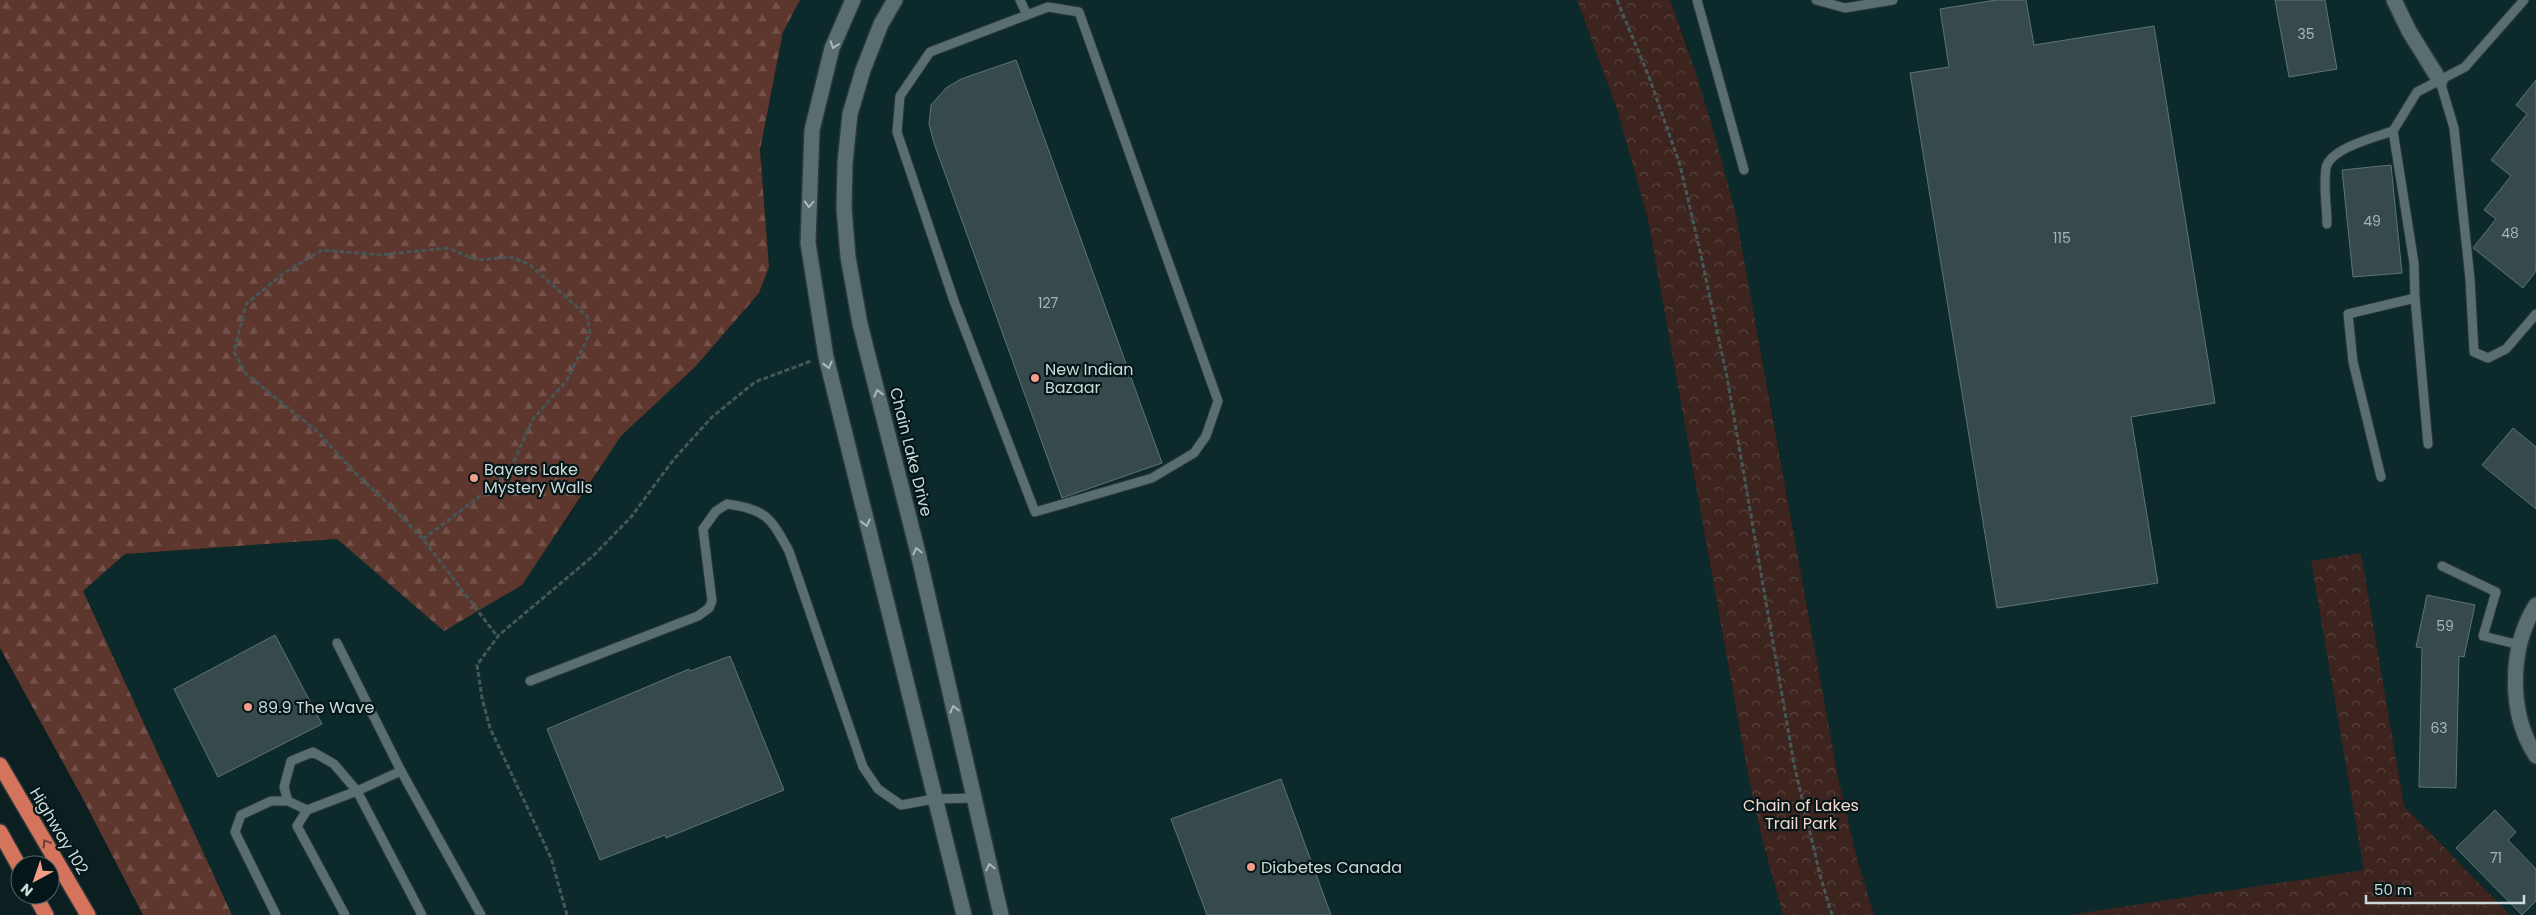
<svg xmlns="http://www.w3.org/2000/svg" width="2536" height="915" font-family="Poppins,sans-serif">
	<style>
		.built { fill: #0c2a2b }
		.forest { fill: url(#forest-firs) }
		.park { fill: url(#park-crowns) }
		.building { fill: #364a4b; stroke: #5e7374 }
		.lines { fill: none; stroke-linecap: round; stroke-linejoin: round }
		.service-casing { stroke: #2d3738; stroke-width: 11 }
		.minor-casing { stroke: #2d3738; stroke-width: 18 }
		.tertiary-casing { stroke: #2d3738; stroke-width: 18 }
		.motorway-casing { stroke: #2d3738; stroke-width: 18 }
		.path { stroke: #465758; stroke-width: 3; stroke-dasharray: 5 2.5; stroke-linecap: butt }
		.service { stroke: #596e6f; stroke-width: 9 }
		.minor { stroke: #596e6f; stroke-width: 15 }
		.tertiary { stroke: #596e6f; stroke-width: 15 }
		.motorway { stroke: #d4745d; stroke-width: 15 }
		.oneway { stroke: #abb9ba }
		.oneway2 { stroke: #624036 }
		.poi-dot { fill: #f49e89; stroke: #041617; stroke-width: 2 }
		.labels { text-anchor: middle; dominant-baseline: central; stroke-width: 4.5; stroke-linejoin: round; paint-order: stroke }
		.number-label { font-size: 14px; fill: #a8b5b6 }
		.poi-label { font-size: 16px; fill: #ced9da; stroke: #041617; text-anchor: start }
		.street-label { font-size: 16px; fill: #ced9da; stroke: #041617 }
		.park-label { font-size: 16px; fill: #f5d7d0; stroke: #041617 }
	</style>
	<defs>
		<pattern id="forest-firs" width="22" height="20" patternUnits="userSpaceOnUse" patternTransform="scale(1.25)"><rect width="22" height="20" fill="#5d362d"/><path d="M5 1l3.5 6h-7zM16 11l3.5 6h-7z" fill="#73524b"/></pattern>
		<pattern id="park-crowns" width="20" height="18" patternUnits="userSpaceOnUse" patternTransform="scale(1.25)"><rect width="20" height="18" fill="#3d241e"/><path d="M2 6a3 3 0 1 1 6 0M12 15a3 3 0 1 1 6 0" fill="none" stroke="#58433e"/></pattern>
	</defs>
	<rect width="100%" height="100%" fill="#0c1f20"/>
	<g class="built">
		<path d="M800 0H1577L1618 112 1648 220 1747 769 1761 835 1783 915H232L83 591 125 554 338 539 444 630 565 523 621 436 696 366 759 293 769 267 760 150 783 32Z"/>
		<path d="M1670 0H2536V915H2510L2404 806 2361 553 2371 872 2118 915H1874L1857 859 1838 777 1758 335 1687 44Z"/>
	</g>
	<path class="forest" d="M0 0H800L783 32 760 150 769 267 759 293 696 366 621 436 522 585 444 631 337 539 125 554 83 591 232 915H143L83 799 0 648Z"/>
	<g class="park">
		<path d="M1577 0H1670C1697 71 1718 143 1736 216L1838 777 1857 859 1874 915H1783L1761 835 1747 769 1648 220 1618 112Z"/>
		<path d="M2361 553 2404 806 2510 915H2069L2364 870 2311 561Z"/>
	</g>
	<g class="building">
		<path d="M1996 0H2026L2034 45 2154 26 2215 403 2131 417 2158 583 1997 608 1910 73 1949 67 1940 9Z"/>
		<path d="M2275 0H2325L2337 69 2289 77Z"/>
		<path d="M1016 60 1162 463 1062 498 934 143 929 124 931 105 946 88 961 79Z"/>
		<path d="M2536 80V271L2523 288 2473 248 2496 219 2484 210 2511 176 2491 160 2527 114 2516 105Z"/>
		<path d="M2391 165 2402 273 2353 277 2342 170Z"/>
		<path d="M2513 428 2536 447V509L2482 465Z"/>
		<path d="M2427 595 2475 605 2464 657 2459 656 2456 788 2419 787 2422 648 2416 647Z"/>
		<path d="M275 635 322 724 218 777 174 689Z"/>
		<path d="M730 656 784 790 666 838 665 835 600 860 547 729 689 669 690 671Z"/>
		<path d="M1281 779 1331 915H1207L1171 819Z"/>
		<path d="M2495 810 2516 832 2508 840 2536 869V901L2522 915 2456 848Z"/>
	</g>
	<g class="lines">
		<defs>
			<g id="service">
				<path d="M1020 0 1027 15"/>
				<path d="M1697 0 1744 170"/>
				<path d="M1816 0 1845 8 1893 0"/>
				<path d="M1048 7 1079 12 1218 401 1206 436 1194 453 1152 478 1035 512 954 301 897 132 900 96 930 52Z"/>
				<path d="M2440 81 2454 128 2470 279 2474 352 2488 358 2506 349 2536 314"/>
				<path d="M2327 224C2327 206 2323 186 2326 168 2330 148 2376 137 2393 131"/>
				<path d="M2428 444 2415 298 2414 263 2393 131 2417 92 2465 67 2524 0"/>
				<path d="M2381 477 2353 362 2348 314 2415 298"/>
				<path d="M2442 566 2496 592 2483 636 2520 645"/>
				<path d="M337 643 401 771 481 915"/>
				<path d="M530 681 698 616 709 608 712 601 703 529 716 511 727 504C766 509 771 518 789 551L863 767 878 789 901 805 934 799 974 798"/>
				<path d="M401 771 357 791 334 764 313 752 291 761 284 787 288 801 307 810 357 791 422 915"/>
				<path d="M307 810 297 826 345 915"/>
				<path d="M276 915 235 832 241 815 271 801H288"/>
			</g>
			<g id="minor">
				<path d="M2394 0 2409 31 2440 81"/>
				<path d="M2536 605C2509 648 2508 713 2536 756"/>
			</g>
			<g id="tertiary">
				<path d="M853 0 832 48 812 130 808 243 826 357 964 915"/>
				<path d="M895 0 881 24 863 70 850 114 845 163 844 208 848 257 860 324 918 553 1001 915"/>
			</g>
			<g id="motorway">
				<path d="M0 765 88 915"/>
				<path d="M0 832 20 868"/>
				<path d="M35 895 46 915"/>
			</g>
		</defs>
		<use href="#service" class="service-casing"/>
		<use href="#minor" class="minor-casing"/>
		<use href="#tertiary" class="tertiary-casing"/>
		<use href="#motorway" class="motorway-casing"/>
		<g class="path">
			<path d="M1617 0 1649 77 1680 165 1700 251 1727 377 1794 764 1820 875 1832 915"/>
			<path d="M423 539 479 497 511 468 533 419 567 380 590 333 587 316 530 265 511 257 477 260 447 248 380 255 322 250 284 273 246 304 234 352 246 374 318 432 357 475 393 508 423 539 497 636"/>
			<path d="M567 915 551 858 490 728 482 698 477 665 499 635 593 556 631 517 674 459 712 417 755 382 811 361"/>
		</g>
		<use href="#service" class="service"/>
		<use href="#minor" class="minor"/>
		<use href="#tertiary" class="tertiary"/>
		<use href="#motorway" class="motorway"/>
	</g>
	<defs><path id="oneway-chevron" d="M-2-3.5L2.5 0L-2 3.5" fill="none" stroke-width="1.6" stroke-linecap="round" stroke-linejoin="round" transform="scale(1.25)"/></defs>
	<g class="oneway">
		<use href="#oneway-chevron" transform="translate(834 45) rotate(110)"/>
		<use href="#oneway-chevron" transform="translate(809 204) rotate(92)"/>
		<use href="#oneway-chevron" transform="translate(828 365) rotate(76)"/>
		<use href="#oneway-chevron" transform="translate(878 393) rotate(-104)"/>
		<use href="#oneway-chevron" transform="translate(866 523) rotate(76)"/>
		<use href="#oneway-chevron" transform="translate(917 551) rotate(-103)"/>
		<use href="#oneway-chevron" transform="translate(954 709) rotate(-104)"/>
		<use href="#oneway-chevron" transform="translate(990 867) rotate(-103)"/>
	</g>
	<use class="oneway2" href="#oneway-chevron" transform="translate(46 843) rotate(-121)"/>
	<g class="poi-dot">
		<circle cx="1035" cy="378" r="5"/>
		<circle cx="474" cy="478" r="5"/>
		<circle cx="248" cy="707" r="5"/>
		<circle cx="1251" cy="867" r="5"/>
	</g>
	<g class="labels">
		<g class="number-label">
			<text x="2306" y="34">35</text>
			<text x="2372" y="221">49</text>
			<text x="2510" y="233">48</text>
			<text x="2062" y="238">115</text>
			<text x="1048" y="303">127</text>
			<text x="2445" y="626">59</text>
			<text x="2439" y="728">63</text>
			<text x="2496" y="858">71</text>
		</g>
		<g class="poi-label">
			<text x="1045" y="369">New Indian<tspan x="1045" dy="18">Bazaar</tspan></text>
			<text x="484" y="469">Bayers Lake<tspan x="484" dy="18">Mystery Walls</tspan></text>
			<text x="258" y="707">89.9 The Wave</text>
			<text x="1261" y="867">Diabetes Canada</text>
		</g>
		<g class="street-label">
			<text transform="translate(911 452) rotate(76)">Chain Lake Drive</text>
			<text transform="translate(59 831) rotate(59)">Highway 102</text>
		</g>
		<g class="park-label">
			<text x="1801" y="805">Chain of Lakes<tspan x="1801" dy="18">Trail Park</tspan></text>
		</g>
	</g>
	<g transform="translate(35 880) rotate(220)"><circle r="24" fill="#041617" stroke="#556465"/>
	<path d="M0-4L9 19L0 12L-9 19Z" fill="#f49e89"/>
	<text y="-8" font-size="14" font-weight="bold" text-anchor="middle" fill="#ced9da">N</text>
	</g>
	<path d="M2366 895v8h158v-8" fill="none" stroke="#ced9da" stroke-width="2.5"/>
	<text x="2374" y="895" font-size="15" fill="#ced9da" stroke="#041617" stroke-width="4" paint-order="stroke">50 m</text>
</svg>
